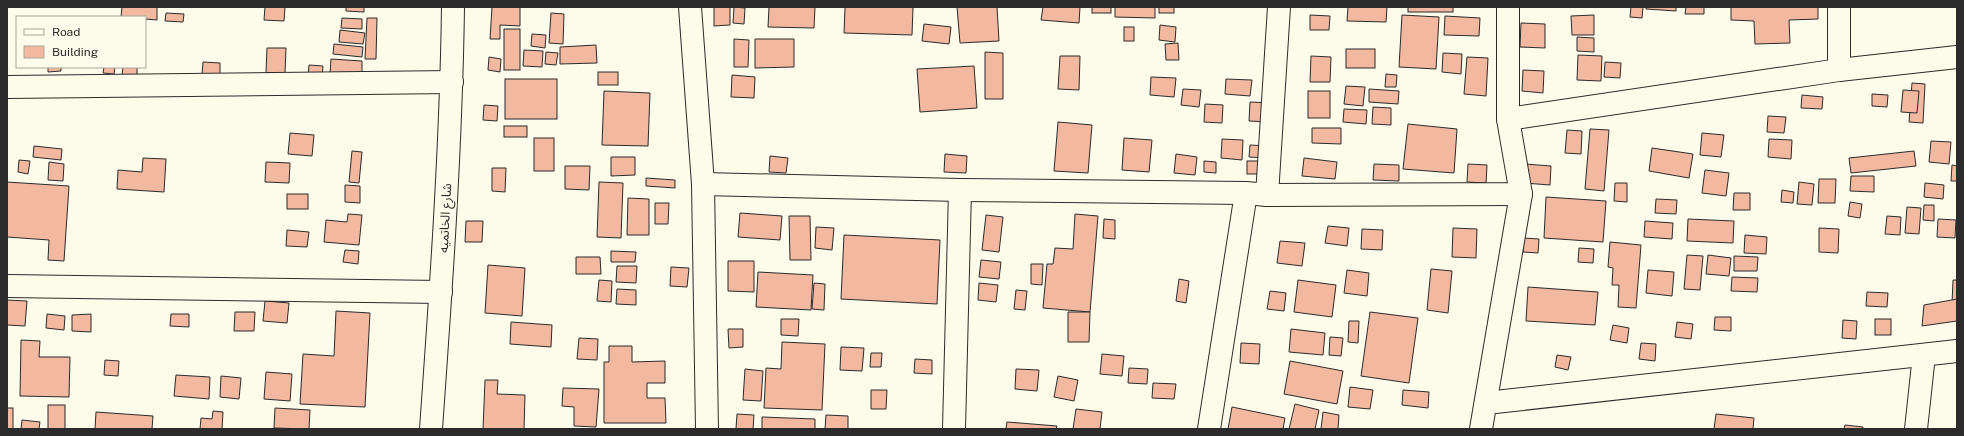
<svg xmlns="http://www.w3.org/2000/svg" width="1964" height="436" font-family="'Public Sans','Noto Sans Arabic',sans-serif">
	<style>
		.building { fill: #f2b8a0; stroke: #2b2b2b }
		.lines { fill: none; stroke-linecap: round; stroke-linejoin: round }
		.street-casing { stroke: #2b2b2b; stroke-width: 24 }
		.secondary-casing { stroke: #2b2b2b; stroke-width: 24 }
		.street { stroke: #fdfbea; stroke-width: 22 }
		.secondary { stroke: #fdfbea; stroke-width: 22 }
		.labels { text-anchor: middle; dominant-baseline: central; stroke-width: 3; stroke-linejoin: round; paint-order: stroke }
		.street-label { font-size: 13px; fill: #2b2b2b; stroke: #fdfbea }
	</style>
	<rect width="100%" height="100%" fill="#fdfbea"/>
	<g class="building">
		<path d="M122 7H157V20L145 19V17H121Z"/>
		<path d="M265 7H285L284 21 264 20Z"/>
		<path d="M346 7H364V12L346 11Z"/>
		<path d="M492 7H520V26L500 25V39H490Z"/>
		<path d="M714 7H730V25L714 26Z"/>
		<path d="M734 7 745 8 744 24 733 23Z"/>
		<path d="M769 7H815L814 28 768 27Z"/>
		<path d="M845 7H913L912 35 844 33Z"/>
		<path d="M957 7H997L999 41 960 43Z"/>
		<path d="M1043 7H1080L1079 23 1041 20Z"/>
		<rect x="1092" y="7" width="19" height="6"/>
		<path d="M1115 7H1155V18L1115 17Z"/>
		<rect x="1159" y="7" width="15" height="6"/>
		<path d="M1348 7H1387L1386 22 1347 21Z"/>
		<rect x="1408" y="7" width="45" height="5"/>
		<path d="M1631 7H1643L1642 18 1630 17Z"/>
		<path d="M1646 7H1676V11L1646 9Z"/>
		<path d="M1686 7H1704V14H1685Z"/>
		<path d="M1731 7H1818V19L1789 20 1790 43 1755 44 1754 21 1731 20Z"/>
		<path d="M166 13 184 14 183 22 165 21Z"/>
		<path d="M551 13 564 14 563 44 549 43Z"/>
		<path d="M1310 15 1330 16 1329 30H1310Z"/>
		<path d="M1402 15 1439 17 1436 69 1399 67Z"/>
		<path d="M1594 15V35H1572L1571 16Z"/>
		<path d="M1445 16 1480 18 1479 36 1444 35Z"/>
		<path d="M342 18 362 19V29L341 28Z"/>
		<path d="M367 18H377L376 59H365Z"/>
		<path d="M1521 23 1545 24V48L1520 47Z"/>
		<path d="M924 24 951 27 949 44 922 41Z"/>
		<path d="M1160 25 1176 27 1175 42 1159 40Z"/>
		<rect x="1124" y="27" width="10" height="14"/>
		<rect x="504" y="29" width="16" height="41"/>
		<path d="M340 30 365 33 363 44 339 42Z"/>
		<path d="M532 34 546 35 545 48 531 46Z"/>
		<path d="M1577 37 1594 38V52L1577 51Z"/>
		<path d="M734 39 749 40 748 67H734Z"/>
		<path d="M755 39H794V67L755 68Z"/>
		<path d="M1178 43 1179 60H1166L1165 44Z"/>
		<path d="M334 44 363 47 362 57 333 54Z"/>
		<path d="M596 45 597 63 560 64V47Z"/>
		<path d="M267 48H286L285 73H266Z"/>
		<rect x="1346" y="49" width="29" height="19"/>
		<path d="M524 50 543 51 542 67 523 66Z"/>
		<path d="M546 52 558 53 556 65 545 64Z"/>
		<path d="M985 52 1003 53V99H985Z"/>
		<path d="M1443 53 1462 54 1461 74 1442 72Z"/>
		<path d="M1578 55 1602 56 1601 81 1577 80Z"/>
		<path d="M1060 56H1080L1079 90 1058 89Z"/>
		<path d="M1311 56 1331 57 1330 82H1310Z"/>
		<path d="M489 57 501 59 500 72 488 70Z"/>
		<path d="M1467 57 1488 58 1486 96 1464 94Z"/>
		<path d="M331 59 362 61V76L330 74Z"/>
		<path d="M203 62 220 63V76L202 75Z"/>
		<path d="M1605 62 1621 63 1620 78 1604 77Z"/>
		<path d="M309 65 323 66 322 78 308 77Z"/>
		<path d="M974 66 977 108 920 112 917 69Z"/>
		<path d="M48 67H61V71L48 72Z"/>
		<path d="M104 67H115L114 74 103 73Z"/>
		<path d="M123 67H137V76L122 75Z"/>
		<path d="M1523 70 1544 71 1543 93 1522 91Z"/>
		<rect x="598" y="72" width="20" height="13"/>
		<path d="M1386 74 1397 75 1396 87H1385Z"/>
		<path d="M732 75 755 77 754 98 731 97Z"/>
		<path d="M1151 77 1176 78 1174 97 1150 95Z"/>
		<rect x="505" y="79" width="52" height="40"/>
		<path d="M1226 79 1252 80 1250 96 1225 94Z"/>
		<path d="M1912 83 1925 84 1923 123 1909 122Z"/>
		<path d="M1346 86 1365 87 1363 106 1344 104Z"/>
		<path d="M1183 89 1201 90 1199 107 1181 105Z"/>
		<path d="M1369 89 1399 91 1398 104 1369 102Z"/>
		<path d="M1903 90 1919 91 1917 113 1901 112Z"/>
		<path d="M604 91 650 93 648 146 602 145Z"/>
		<rect x="1308" y="91" width="22" height="27"/>
		<path d="M1872 94 1888 95 1887 107 1872 106Z"/>
		<path d="M1802 95 1823 97 1822 109 1801 108Z"/>
		<path d="M1250 102 1270 103 1269 122 1249 121Z"/>
		<path d="M1205 104 1223 105 1222 123 1204 122Z"/>
		<path d="M484 105 498 106 497 121 483 120Z"/>
		<path d="M1373 107 1391 108V125L1372 124Z"/>
		<path d="M1344 109 1367 110 1366 124 1343 122Z"/>
		<path d="M1768 116 1786 117 1784 133 1767 132Z"/>
		<path d="M1058 122 1092 125 1088 173 1054 171Z"/>
		<path d="M1408 124 1457 129 1454 173 1403 169Z"/>
		<rect x="504" y="126" width="23" height="11"/>
		<path d="M1312 128H1341V144L1312 143Z"/>
		<path d="M1590 129 1609 130 1604 191 1585 189Z"/>
		<path d="M1567 130 1582 131 1581 154 1565 153Z"/>
		<path d="M290 133 314 135 312 156 288 154Z"/>
		<path d="M1702 133 1724 135 1721 157 1700 155Z"/>
		<rect x="534" y="138" width="20" height="33"/>
		<path d="M1124 138 1152 140 1149 172 1122 170Z"/>
		<path d="M1222 139 1243 140 1242 160 1221 158Z"/>
		<path d="M1769 139 1792 140 1791 159 1768 157Z"/>
		<path d="M1931 141 1951 142 1949 164 1929 162Z"/>
		<path d="M1250 145 1267 146 1266 158 1249 157Z"/>
		<path d="M34 146 62 149 61 160 33 157Z"/>
		<path d="M1652 148 1693 154 1689 178 1649 171Z"/>
		<path d="M352 151 362 152 359 183 349 182Z"/>
		<path d="M1914 151 1916 166 1851 173 1849 158Z"/>
		<path d="M945 154 967 156 966 173 944 172Z"/>
		<path d="M1176 154 1197 157 1195 175 1174 173Z"/>
		<path d="M770 156 788 158 786 173 769 172Z"/>
		<path d="M611 157H635V175L611 176Z"/>
		<path d="M143 158 166 159 164 192 117 189 118 170 142 172Z"/>
		<path d="M1304 158 1337 162 1335 179 1302 176Z"/>
		<path d="M19 160 30 161 28 174 18 172Z"/>
		<path d="M1204 161 1216 162V173L1204 172Z"/>
		<rect x="1247" y="161" width="19" height="13"/>
		<path d="M49 162 64 164 63 181 48 180Z"/>
		<path d="M266 162 290 163 289 183 265 182Z"/>
		<path d="M1374 164 1399 165V181L1373 180Z"/>
		<path d="M1468 164 1487 165 1486 183 1467 182Z"/>
		<path d="M1525 164 1551 166 1550 185 1524 183Z"/>
		<path d="M1952 165 1957 166V181H1951Z"/>
		<path d="M565 166H590L589 190 565 189Z"/>
		<path d="M492 168H506L505 192 492 191Z"/>
		<path d="M1705 170 1729 173 1726 196 1702 193Z"/>
		<path d="M1851 176H1874V192L1850 191Z"/>
		<path d="M646 178 675 180V188L646 186Z"/>
		<path d="M1819 179H1836L1835 203H1818Z"/>
		<path d="M7 182 69 186 64 261 48 260 49 240 7 237Z"/>
		<path d="M599 182 623 183 621 238 597 237Z"/>
		<path d="M1799 182 1814 184 1812 205 1797 204Z"/>
		<path d="M1615 183H1627V202L1614 201Z"/>
		<path d="M1925 183 1944 185 1943 199 1924 197Z"/>
		<path d="M345 185 360 186V203L345 202Z"/>
		<path d="M1782 190 1794 192 1793 203 1781 202Z"/>
		<path d="M1734 193H1750V210H1733Z"/>
		<rect x="287" y="194" width="21" height="15"/>
		<path d="M1546 197 1606 201 1603 242 1544 238Z"/>
		<path d="M628 198 649 199V235H627Z"/>
		<path d="M1656 199 1677 200 1676 214 1655 213Z"/>
		<path d="M1850 202 1862 204 1860 218 1848 216Z"/>
		<path d="M655 203H669L668 224H655Z"/>
		<path d="M1924 205H1934V221L1923 220Z"/>
		<path d="M1907 207 1921 208 1919 234 1905 233Z"/>
		<path d="M740 213 782 216 780 240 738 237Z"/>
		<path d="M348 214 362 215 359 245 324 242 326 220 347 222Z"/>
		<path d="M1075 214 1098 216 1090 312 1043 308 1047 264H1053L1055 248 1073 249Z"/>
		<path d="M986 215 1003 217 999 252 982 250Z"/>
		<path d="M789 216H810L811 260H790Z"/>
		<path d="M1887 216 1901 217 1900 235 1885 234Z"/>
		<path d="M1104 219 1115 220V239L1103 238Z"/>
		<path d="M1688 219 1734 221 1733 243 1687 241Z"/>
		<path d="M1938 219 1956 220 1955 238 1937 237Z"/>
		<path d="M466 221H483L482 242H465Z"/>
		<path d="M1645 221 1673 223 1672 239 1644 237Z"/>
		<path d="M1328 226 1349 228 1347 246 1325 243Z"/>
		<path d="M816 227 834 228 832 250 815 248Z"/>
		<path d="M1453 228 1477 229 1476 258 1452 257Z"/>
		<path d="M1819 228 1839 229 1838 253 1819 252Z"/>
		<path d="M1362 229 1383 230 1382 250 1361 249Z"/>
		<path d="M287 230 309 232 307 247 286 246Z"/>
		<path d="M844 235 940 240 937 304 841 299Z"/>
		<path d="M1745 235 1767 237 1766 254 1744 253Z"/>
		<path d="M1524 238 1539 239 1538 253 1523 252Z"/>
		<path d="M1280 241 1305 243 1302 266 1277 263Z"/>
		<path d="M1610 242 1641 245 1636 308 1618 307 1619 285H1612L1613 268 1608 267Z"/>
		<path d="M1579 248 1594 249 1593 263 1578 262Z"/>
		<path d="M345 250 359 251 358 264 343 262Z"/>
		<path d="M611 251 636 252 635 262H611Z"/>
		<path d="M1687 255 1703 256 1700 290 1684 289Z"/>
		<path d="M1708 255 1731 258 1729 276 1706 274Z"/>
		<path d="M1734 256 1758 257 1757 271H1734Z"/>
		<path d="M576 257H600L601 274H576Z"/>
		<path d="M981 260 1001 262 999 279 979 277Z"/>
		<path d="M728 261H754V292L728 291Z"/>
		<path d="M1031 264H1043L1042 285 1031 284Z"/>
		<path d="M488 265 525 268 522 316 485 313Z"/>
		<path d="M617 266H637L636 283 616 282Z"/>
		<path d="M671 267 689 268 687 287 670 286Z"/>
		<path d="M1431 269 1452 271 1448 313 1427 310Z"/>
		<path d="M1347 270 1369 273 1367 296 1344 293Z"/>
		<path d="M1648 270 1674 272 1672 296 1646 293Z"/>
		<path d="M758 272 813 275 811 310 756 307Z"/>
		<path d="M1732 277 1758 278 1757 292 1731 291Z"/>
		<path d="M1179 279 1189 281 1186 303 1176 301Z"/>
		<path d="M599 280 612 281 611 302 597 301Z"/>
		<path d="M1298 280 1336 285 1332 317 1294 312Z"/>
		<path d="M1953 280H1957V304H1952Z"/>
		<path d="M814 283 825 284 824 310 812 309Z"/>
		<path d="M979 283 998 285 996 302 978 300Z"/>
		<path d="M1528 287 1598 292 1595 325 1526 321Z"/>
		<path d="M617 289 636 290V305L616 304Z"/>
		<path d="M1016 290 1027 291 1025 310 1014 309Z"/>
		<path d="M1270 291 1286 293 1284 311 1267 309Z"/>
		<path d="M1867 292 1888 293 1887 307 1866 306Z"/>
		<path d="M1957 299V321L1922 326 1924 305Z"/>
		<path d="M7 300 27 301 25 326 7 325Z"/>
		<path d="M265 301 289 303 287 323 263 321Z"/>
		<path d="M336 311 370 313 365 407 300 404 303 354 334 356Z"/>
		<path d="M235 312H255L254 331H234Z"/>
		<path d="M1068 312H1090L1089 342H1068Z"/>
		<path d="M1370 312 1418 318 1409 383 1361 376Z"/>
		<path d="M47 314 65 316 64 330 46 328Z"/>
		<path d="M91 314V332L72 331V315Z"/>
		<path d="M171 314H189V327L170 326Z"/>
		<path d="M1715 317H1731V331L1714 330Z"/>
		<path d="M781 319H799L798 336 781 335Z"/>
		<rect x="1875" y="319" width="16" height="16"/>
		<path d="M1843 320 1857 321 1856 339 1842 338Z"/>
		<path d="M1349 321H1359L1358 343 1348 342Z"/>
		<path d="M511 322 552 325 551 347 510 344Z"/>
		<path d="M1677 322 1693 324 1691 339 1675 337Z"/>
		<path d="M1613 325 1629 328 1627 343 1610 340Z"/>
		<path d="M728 329H743V347L729 348Z"/>
		<path d="M1291 329 1325 333 1323 355 1289 352Z"/>
		<path d="M1330 337 1343 338 1341 356 1329 355Z"/>
		<path d="M579 338 598 339 597 360 577 359Z"/>
		<path d="M21 340 40 341 39 357H70L69 397 20 396Z"/>
		<path d="M782 342 825 344 822 410 764 408 766 368 781 369Z"/>
		<path d="M1241 343 1260 344 1259 364 1240 363Z"/>
		<path d="M1641 343 1656 344 1655 361 1639 359Z"/>
		<path d="M609 346H632V362L665 361V383H647V398H665L666 423H604V362H609Z"/>
		<path d="M841 347 864 348 862 371 840 370Z"/>
		<path d="M871 353H882L881 367H870Z"/>
		<path d="M1102 354 1124 356 1122 376 1100 374Z"/>
		<path d="M1557 355 1571 357 1568 370 1555 367Z"/>
		<path d="M915 359 932 360V374L914 373Z"/>
		<path d="M105 360 119 361 118 376 104 375Z"/>
		<path d="M1290 361 1343 371 1337 404 1284 394Z"/>
		<path d="M1129 368 1148 369 1147 384 1128 383Z"/>
		<path d="M745 369 763 371 761 401 743 400Z"/>
		<path d="M1016 369 1039 370 1037 391 1015 389Z"/>
		<path d="M266 372 292 374 290 401 264 399Z"/>
		<path d="M176 375 210 377 209 399 174 396Z"/>
		<path d="M221 376 241 378 239 399 220 397Z"/>
		<path d="M1058 376 1078 380 1074 401 1054 397Z"/>
		<path d="M485 380H498L497 394 525 395 524 429H483Z"/>
		<path d="M1153 383 1176 384 1174 399 1152 398Z"/>
		<path d="M1350 387 1373 390 1370 409 1348 407Z"/>
		<path d="M563 388 599 389 596 427 574 426V407L562 406Z"/>
		<path d="M871 390H887L886 409H871Z"/>
		<path d="M1403 390 1429 392 1428 408 1402 405Z"/>
		<path d="M1295 404 1319 410 1315 429H1289Z"/>
		<rect x="48" y="405" width="17" height="24"/>
		<path d="M1232 407 1285 418 1283 429H1228Z"/>
		<rect x="7" y="408" width="6" height="21"/>
		<path d="M275 408 310 410 309 429 274 428Z"/>
		<path d="M1076 409 1102 412 1100 429H1073Z"/>
		<path d="M213 411 223 412 222 429H200L201 418 212 419Z"/>
		<path d="M96 412 153 416 152 429H95Z"/>
		<path d="M1323 412 1339 415 1338 429H1321Z"/>
		<path d="M737 414 754 415 753 429H736Z"/>
		<path d="M1716 414 1754 418 1753 429H1714Z"/>
		<path d="M826 415 848 416V429H825Z"/>
		<path d="M762 417 815 419V429H762Z"/>
		<path d="M22 420 40 422 39 429H21Z"/>
		<path d="M1007 422 1057 426 1056 429H1006Z"/>
		<path d="M1845 425 1863 427V429H1844Z"/>
	</g>
	<g class="lines">
		<defs>
			<g id="street">
				<path d="M690 7 703 184 707 429"/>
				<path d="M1839 70V7"/>
				<path d="M7 87 452 82"/>
				<path d="M1508 119 1839 70 1957 57"/>
				<path d="M703 184 960 190 1246 193 1267 195 1521 194 1508 119V7"/>
				<path d="M1267 195 1279 7"/>
				<path d="M7 286 441 292"/>
				<path d="M1486 403 1957 351"/>
				<path d="M954 429 960 190"/>
				<path d="M1209 429 1246 193"/>
				<path d="M1481 429 1521 194"/>
				<path d="M1916 429 1924 355"/>
			</g>
			<path id="secondary" d="M431 429C441 289 451 148 453 7"/>
		</defs>
		<use href="#street" class="street-casing"/>
		<use href="#secondary" class="secondary-casing"/>
		<use href="#street" class="street"/>
		<use href="#secondary" class="secondary"/>
	</g>
	<g class="labels">
		<g class="street-label">
			<text transform="translate(445 218) rotate(-87)">شارع الخاتميه</text>
		</g>
	</g>
	<rect width="1964" height="436" fill="none" stroke="#2b2b2b" stroke-width="16"/>
	<rect x="16" y="16" width="130" height="52" fill="#fdfbea" stroke="#a9a89e"/>
	<rect x="24" y="29" width="20" height="6" fill="#fdfbea" stroke="#a9a89e"/>
	<text x="52" y="36" font-size="12" fill="#2b2b2b">Road</text>
	<rect x="24" y="46" width="20" height="12" fill="#f2b8a0" stroke="#a9a89e"/>
	<text x="52" y="56" font-size="12" fill="#2b2b2b">Building</text>
</svg>
